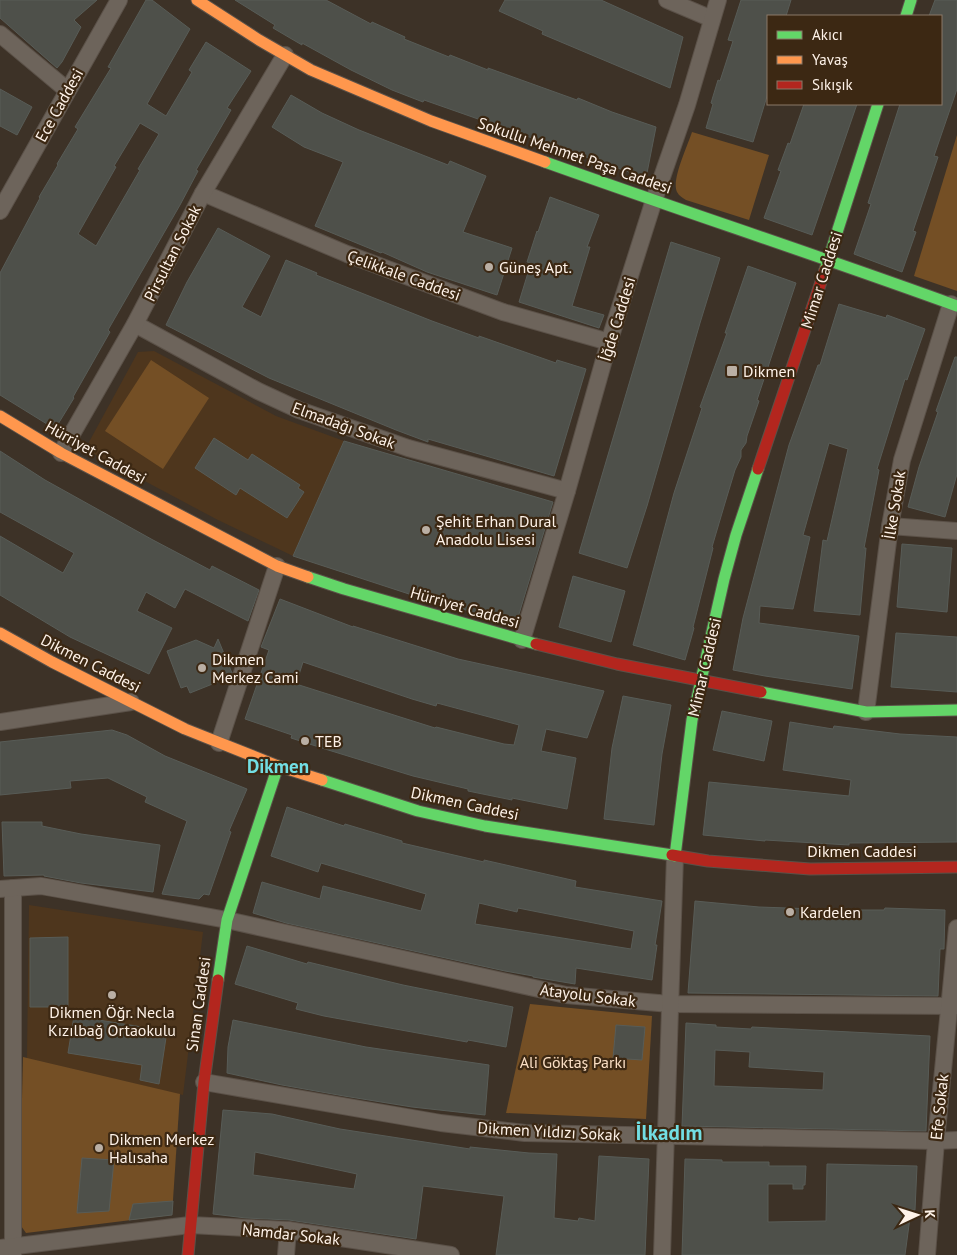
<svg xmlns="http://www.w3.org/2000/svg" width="957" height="1255" font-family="'PT Sans',sans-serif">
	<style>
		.built { fill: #4e361d }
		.green { fill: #744f25 }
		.building { fill: #4e504a; stroke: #585c57; fill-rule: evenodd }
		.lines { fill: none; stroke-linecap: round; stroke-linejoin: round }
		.street-casing { stroke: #5b5148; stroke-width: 18 }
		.fast-casing { stroke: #5b5148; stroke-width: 13 }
		.slow-casing { stroke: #5b5148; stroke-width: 13 }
		.jam-casing { stroke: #5b5148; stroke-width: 13 }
		.street { stroke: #6d645b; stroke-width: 16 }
		.fast { stroke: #63d668; stroke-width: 11 }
		.slow { stroke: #ff974d; stroke-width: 11 }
		.jam { stroke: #b3261e; stroke-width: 11 }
		.poi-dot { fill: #baafa4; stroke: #3c2813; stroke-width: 2 }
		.labels { text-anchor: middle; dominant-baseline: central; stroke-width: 4.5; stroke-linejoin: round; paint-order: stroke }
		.street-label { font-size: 16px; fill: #fef2e8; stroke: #3c2813 }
		.poi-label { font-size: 16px; fill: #fef2e8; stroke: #3c2813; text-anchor: start }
		.park-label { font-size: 16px; fill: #fadec4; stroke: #3c2813 }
		.quarter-label { font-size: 19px; font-weight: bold; fill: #72dee3; stroke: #3c2813 }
		.district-label { font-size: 21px; font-weight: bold; fill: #72dee3; stroke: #3c2813 }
	</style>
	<rect width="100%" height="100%" fill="#3d3227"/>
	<g class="built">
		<path d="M154 351 276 416 344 441 293 556 216 519 92 453 89 442 138 352Z"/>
		<path d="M29 905 203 932 183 1095 27 1058Z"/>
	</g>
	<g class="green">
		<path d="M692 132 769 155 749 220 686 200C683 198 679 196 677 192 671 180 688 145 692 132Z"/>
		<path d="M957 135V291L914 276Z"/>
		<path d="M151 360 209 398 163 469 105 431Z"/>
		<path d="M530 1004 652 1016 646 1119 506 1113Z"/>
		<path d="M23 1057 180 1094 172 1215 26 1233 19 1223Z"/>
	</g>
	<g class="building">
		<path d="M0 0H97L74 20 81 27 62 62 57 68 0 18Z"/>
		<path d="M146 0H152L190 29 147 104 166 116 192 72 189 70 206 42 251 71 227 108 231 110 196 170 198 171 180 205 108 330 110 332 73 397 74 398 55 429 0 395V273L40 198 39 197 58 165 57 164 78 129 75 127 111 68 108 67ZM140 123 159 134 138 169 140 170 96 246 78 234 116 167 114 166Z"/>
		<path d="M235 0H326L371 24 372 22 405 37 404 39 449 57 450 55 488 70V68L577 100 578 98 612 112 656 127 646 178 424 100 423 102 392 90 351 70 302 43V45L273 28 275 25Z"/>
		<path d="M505 0H601L683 37 670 88 542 34 543 31 499 11Z"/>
		<path d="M741 0H791L786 16H768V93L753 142 706 128 713 104 711 103 718 80 720 81 733 41 728 40Z"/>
		<path d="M935 0H957V89L934 156 938 157 913 231 916 232 902 272 854 254 871 204 868 203 900 104H941V16H929Z"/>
		<path d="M0 89 32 107 17 135 0 126Z"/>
		<path d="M291 95 322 113 359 130 448 165 450 161 486 176 463 232 512 248 497 295 427 272 382 252 381 253 315 226 343 162 304 147 272 127Z"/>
		<path d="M804 104H857L812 235 764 218 781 171 778 170 788 143 790 144Z"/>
		<path d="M550 197 599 215 587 247H590L572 306 604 315 599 328 519 302 531 263 527 262 537 231 538 232Z"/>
		<path d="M218 228 270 256 242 307 261 317 286 260 317 273 316 275 432 321 479 338V336L556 363 557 360 586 369 554 476 428 439V442L396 430 269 378 166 325 187 282Z"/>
		<path d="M671 242 720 258 700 323 647 506 627 568 579 553Z"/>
		<path d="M748 266 796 283 757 400 759 401 747 436 746 443 741 450V457L735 470 725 503 712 547 713 548 693 627 694 628 685 660 633 645 674 493 702 408 700 407 727 333H725Z"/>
		<path d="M839 304 886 318 887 315 925 329 907 380 905 379 877 469 879 470 864 548H866L860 615 814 611 823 540 827 541 848 449 829 443 803 535 810 537 793 609 760 606 759 623 859 636 852 689 765 676 733 670 743 618 789 445 818 365H820Z"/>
		<path d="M955 357H957V474L945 517 908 507 919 467 938 412 936 411Z"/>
		<path d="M214 438 248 460 252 454 300 485 298 488 304 492 287 518 240 488 236 495 195 468Z"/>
		<path d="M344 441 553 502 516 624 409 594 293 556Z"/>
		<path d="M0 451 45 480 153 540 210 570 212 566 259 590 248 621 185 589 175 608 146 592 137 611 172 628 149 674 70 637 0 595V536L63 573 74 553 0 512Z"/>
		<path d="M902 544 952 548 947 612 897 607Z"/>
		<path d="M573 576 625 591 611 642 559 627Z"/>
		<path d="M280 599 353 627V626L458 659 604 691 587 738 546 729 541 751 576 758 567 809 512 798V800L468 791V789L413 776 325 749 291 738 292 735 245 719 269 650 261 647ZM303 662 412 699 436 706 437 703 519 725 514 745 504 744 436 727 435 728 296 684Z"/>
		<path d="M896 633 957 637V692L891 687Z"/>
		<path d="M218 639 232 673 230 677 190 693 187 686 181 688 167 651 196 640 214 648Z"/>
		<path d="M623 696 671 705 662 754 654 825 604 819 612 748Z"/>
		<path d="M722 711 772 721 764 761 713 750Z"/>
		<path d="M790 722 833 729 834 726 900 734 957 737V842L849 843V845L765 840V841L703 835 709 782 849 796 851 780 783 770Z"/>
		<path d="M112 730 127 735 165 756 247 789 229 831 231 832 209 895 204 894 199 899 162 894 187 821 145 802 147 797 108 778 70 781 71 788 0 795V742Z"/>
		<path d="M287 807 344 826 345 824 402 841V843L484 862V860L576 881 575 887 662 901 655 945H657L652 980 576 968 575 984 533 977V976L505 971 286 923 253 913 262 882 320 899 323 886 421 911 426 894 321 863 318 872 271 856ZM479 903 517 912 518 908 634 931 631 949 475 924Z"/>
		<path d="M2 822H42V826L81 834 160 845 153 892 81 883 44 876V875L4 876Z"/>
		<path d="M695 901 759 907 815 909 814 910H884L885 908 945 910 944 949H940L938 996 688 993Z"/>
		<path d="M68 937V1007H30V938Z"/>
		<path d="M247 946 307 964 308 962 403 985 513 1007 506 1047 468 1040 467 1042 324 1016 296 1009 298 1003 235 984Z"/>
		<path d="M74 1016 167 1031 159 1084 140 1080 142 1065 68 1053Z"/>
		<path d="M233 1020 366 1047 489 1065 485 1115 412 1107 344 1096 282 1085 227 1073 228 1047Z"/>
		<path d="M686 1023 716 1025V1027L751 1029 752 1027 930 1036 926 1131 682 1126ZM715 1050 750 1052 749 1067 824 1072 823 1090 714 1086Z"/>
		<path d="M616 1025 645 1027 642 1060 613 1058Z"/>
		<path d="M223 1110 272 1114 340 1129 470 1149V1147L529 1153 557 1154 554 1218 578 1221 579 1218 595 1221 599 1156 649 1159 645 1255H496L504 1196 423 1186 416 1239 289 1220 246 1218 213 1214ZM255 1152 357 1174 354 1189 253 1175Z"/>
		<path d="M82 1158 114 1160 109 1211 77 1213Z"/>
		<path d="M685 1159 722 1160V1162H769V1166H806L805 1185H803V1189H793V1184H768V1222L826 1221 827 1164 917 1166 915 1210H911L905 1255H682Z"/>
		<path d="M173 1201 172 1215 129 1220 133 1204Z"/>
	</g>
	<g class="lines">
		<defs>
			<g id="street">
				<path d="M667 0 712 19"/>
				<path d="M0 34 67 90"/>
				<path d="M203 193 347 254 503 312 609 342"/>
				<path d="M0 211 119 0"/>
				<path d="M135 324 258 391 299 410 408 448 567 491"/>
				<path d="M61 453 135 324 203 193 285 55"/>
				<path d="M890 526 957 531"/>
				<path d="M522 640 567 491 609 342 654 200 687 105 718 0"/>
				<path d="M866 712 890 526 902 460 951 304"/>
				<path d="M0 722 131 702"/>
				<path d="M219 743 277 566"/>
				<path d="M13 888V1255"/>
				<path d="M0 889 41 886 58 889 227 920 566 995 670 1004 957 1006"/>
				<path d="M204 1082 441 1123 525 1133 936 1141 957 1140"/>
				<path d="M0 1248 190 1225 288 1230 451 1255"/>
				<path d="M286 1255 288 1230"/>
				<path d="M662 1255 675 856"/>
				<path d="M927 1255 936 1141 957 928"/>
			</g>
			<g id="fast">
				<path d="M906 16 911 0"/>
				<path d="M545 162C682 211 820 256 957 306"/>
				<path d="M825 270 878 104"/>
				<path d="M308 577 344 589 536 644"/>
				<path d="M761 692 866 712 957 710"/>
				<path d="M322 780 418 811 485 826 672 855"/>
				<path d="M675 856 692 720 724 579 736 535 758 469"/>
				<path d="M218 980 227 920 278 766"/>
			</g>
			<g id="slow">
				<path d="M197 0 259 40 311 70 431 121 545 162"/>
				<path d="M0 416 61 453 277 566 308 577"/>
				<path d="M0 633 52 662 185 729 278 766 322 780"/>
			</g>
			<g id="jam">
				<path d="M758 469 825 270"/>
				<path d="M536 644 617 664 761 692"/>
				<path d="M672 855 708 861 810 869 957 867"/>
				<path d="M188 1255 204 1082 218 980"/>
			</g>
		</defs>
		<use href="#street" class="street-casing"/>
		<use href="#fast" class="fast-casing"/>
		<use href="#slow" class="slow-casing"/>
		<use href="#jam" class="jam-casing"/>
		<use href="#street" class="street"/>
		<use href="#fast" class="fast"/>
		<use href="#slow" class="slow"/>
		<use href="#jam" class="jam"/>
	</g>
	<g class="poi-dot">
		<circle cx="489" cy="267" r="5"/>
		<rect x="726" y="365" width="12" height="12" rx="2.5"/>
		<circle cx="426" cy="530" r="5"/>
		<circle cx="202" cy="668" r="5"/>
		<circle cx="305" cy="741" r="5"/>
		<circle cx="790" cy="912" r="5"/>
		<circle cx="112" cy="995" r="5"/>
		<circle cx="99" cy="1148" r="5"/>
	</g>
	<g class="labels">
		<g class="street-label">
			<text transform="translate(59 105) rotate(-61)">Ece Caddesi</text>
			<text transform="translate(575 155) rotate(19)">Sokullu Mehmet Paşa Caddesi</text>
			<text transform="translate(172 253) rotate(-63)">Pirsultan Sokak</text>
			<text transform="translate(404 275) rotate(20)">Çelikkale Caddesi</text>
			<text transform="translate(821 280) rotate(-72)">Mimar Caddesi</text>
			<text transform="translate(617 319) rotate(-73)">İğde Caddesi</text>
			<text transform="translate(344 425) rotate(20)">Elmadağı Sokak</text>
			<text transform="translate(96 452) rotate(29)">Hürriyet Caddesi</text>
			<text transform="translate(894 505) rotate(-81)">İlke Sokak</text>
			<text transform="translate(465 607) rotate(16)">Hürriyet Caddesi</text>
			<text transform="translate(91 663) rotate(27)">Dikmen Caddesi</text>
			<text transform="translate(704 667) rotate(-77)">Mimar Caddesi</text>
			<text transform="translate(465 803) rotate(12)">Dikmen Caddesi</text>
			<text x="862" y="851">Dikmen Caddesi</text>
			<text transform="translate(588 995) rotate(7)">Atayolu Sokak</text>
			<text transform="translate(198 1004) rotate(-82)">Sinan Caddesi</text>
			<text transform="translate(939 1107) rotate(-84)">Efe Sokak</text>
			<text transform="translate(549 1131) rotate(3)">Dikmen Yıldızı Sokak</text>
			<text transform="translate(291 1234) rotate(6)">Namdar Sokak</text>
		</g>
		<g class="poi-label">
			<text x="499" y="267">Güneş Apt.</text>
			<text x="743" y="371">Dikmen</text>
			<text x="436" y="521">Şehit Erhan Dural<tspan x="436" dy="18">Anadolu Lisesi</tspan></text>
			<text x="212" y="659">Dikmen<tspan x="212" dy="18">Merkez Cami</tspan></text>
			<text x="315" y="741">TEB</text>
			<text x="800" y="912">Kardelen</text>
			<text x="112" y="1012" text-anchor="middle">Dikmen Öğr. Necla<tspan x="112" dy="18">Kızılbağ Ortaokulu</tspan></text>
			<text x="109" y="1139">Dikmen Merkez<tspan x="109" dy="18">Halısaha</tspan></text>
		</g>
		<g class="park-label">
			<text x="573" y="1062">Ali Göktaş Parkı</text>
		</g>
		<g class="quarter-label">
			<text x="278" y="766">Dikmen</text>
		</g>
		<g class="district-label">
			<text x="669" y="1132">İlkadım</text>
		</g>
	</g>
	<rect x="767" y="15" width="175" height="90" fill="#3c2813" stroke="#8a7968"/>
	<rect x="777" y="31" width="25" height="8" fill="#63d668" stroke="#8a7968"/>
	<text x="812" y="40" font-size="15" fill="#fef2e8">Akıcı</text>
	<rect x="777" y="56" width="25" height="8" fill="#ff974d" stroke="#8a7968"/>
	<text x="812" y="65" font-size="15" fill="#fef2e8">Yavaş</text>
	<rect x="777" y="81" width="25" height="8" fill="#b3261e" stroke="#8a7968"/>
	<text x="812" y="90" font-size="15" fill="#fef2e8">Sıkışık</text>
	<g transform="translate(917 1215) rotate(86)" stroke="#3c2813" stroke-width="4" paint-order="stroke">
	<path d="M0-4L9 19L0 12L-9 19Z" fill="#fef2e8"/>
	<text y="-8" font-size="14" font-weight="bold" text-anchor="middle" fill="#fef2e8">K</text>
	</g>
</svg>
